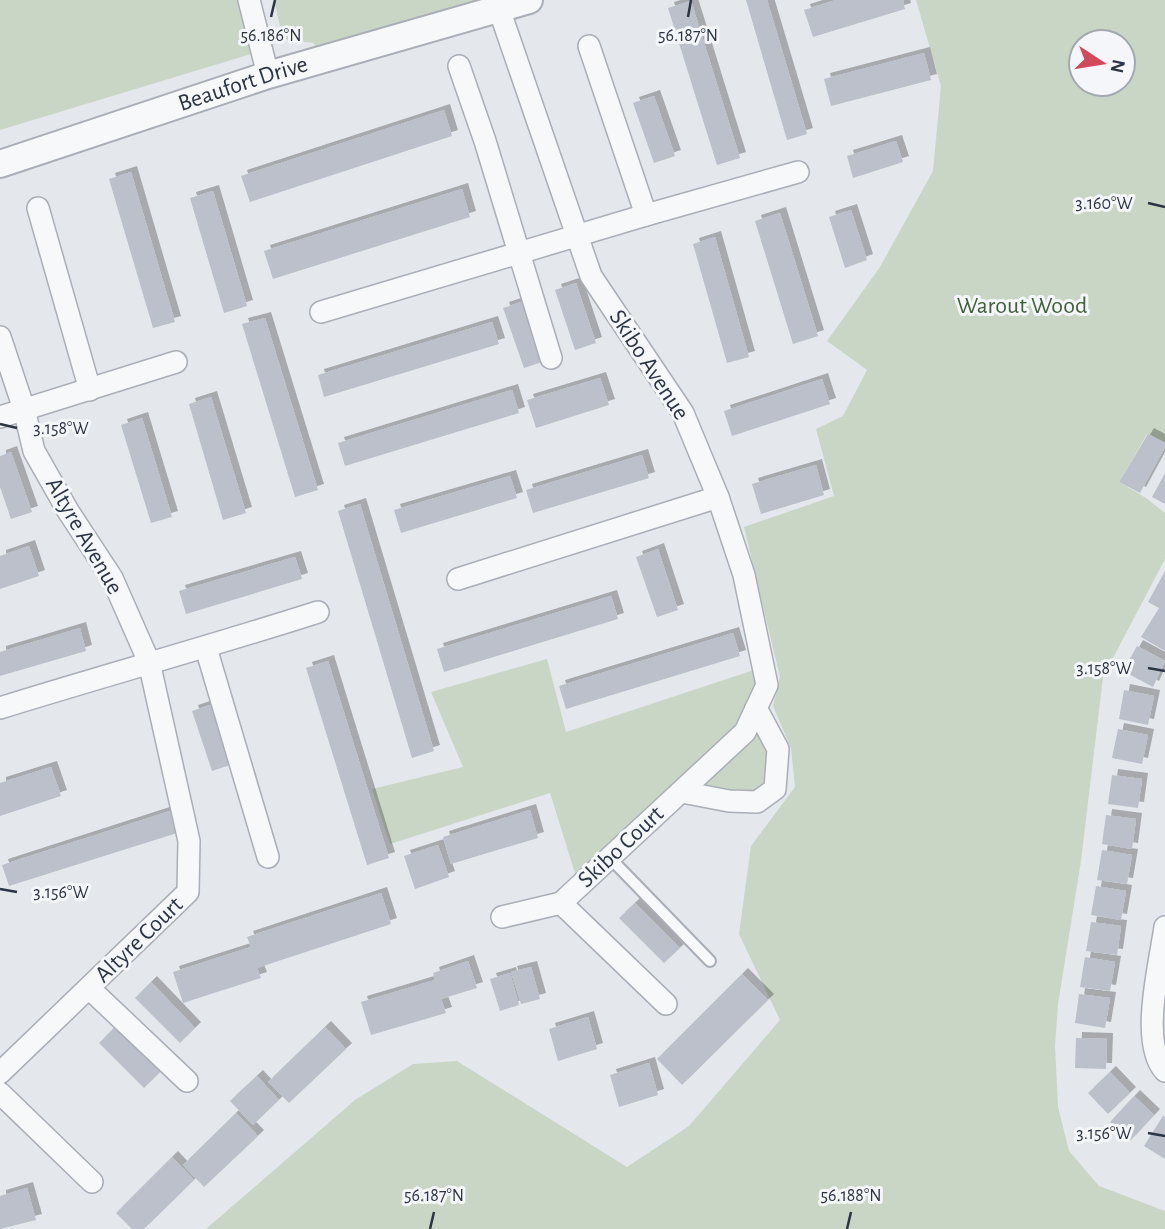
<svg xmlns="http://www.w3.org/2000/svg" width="1165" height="1229" font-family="'Alegreya Sans',sans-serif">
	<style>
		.green { fill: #c9d6c5; fill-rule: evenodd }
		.building { fill: #bbc0ca; filter: url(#shadow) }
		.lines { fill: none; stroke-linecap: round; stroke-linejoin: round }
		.service-casing { stroke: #a9aeb7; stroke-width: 14 }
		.minor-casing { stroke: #a9aeb7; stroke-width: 24 }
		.tertiary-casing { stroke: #a9aeb7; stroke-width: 30 }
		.service { stroke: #f7f8fa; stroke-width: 10 }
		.minor { stroke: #f7f8fa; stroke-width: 21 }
		.tertiary { stroke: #f7f8fa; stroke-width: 26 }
		.ticks { fill: none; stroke: #2b3445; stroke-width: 2.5 }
		.labels { text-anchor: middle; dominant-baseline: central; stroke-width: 6; stroke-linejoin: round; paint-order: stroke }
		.street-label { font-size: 24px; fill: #2b3445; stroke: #f4f6f9 }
		.park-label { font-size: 24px; fill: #3f6138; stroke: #f4f6f9 }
		.ticks-label { font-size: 18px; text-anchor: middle; fill: #2b3445; stroke: #f4f6f9; stroke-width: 6; stroke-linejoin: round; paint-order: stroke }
	</style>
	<defs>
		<filter id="shadow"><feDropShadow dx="6" dy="-6" stdDeviation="0" flood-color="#0004"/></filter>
	</defs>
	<rect width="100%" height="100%" fill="#e4e7ec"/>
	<g class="green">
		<path d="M0 0H249L261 51 0 130Z"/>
		<path d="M274 0H529L320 62 314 43 283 39Z"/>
		<path d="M916 0H1165V443L1147 434 1119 482 1146 498 1165 513V559L1103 677 1081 861 1058 1004 1055 1046 1058 1107 1069 1151 1099 1186 1165 1211V1229H206L355 1100 413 1064 457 1061 627 1167 689 1126 780 1020 739 934 751 846 795 787 791 748 773 706 780 677 744 527 834 496 816 429 843 416 867 370 827 341 880 267 933 171 941 86ZM1081 42H1123V84H1081Z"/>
		<path d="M547 659 566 732 763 667 756 708 778 749 775 789 757 802 682 792 579 886 550 793 390 844 372 789 463 767 431 692Z"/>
	</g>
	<g class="building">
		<path d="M746 0H767L807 134 787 140Z"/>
		<path d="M836 0H903L905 9 813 37 804 10Z"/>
		<path d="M691 1 740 158 717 165 668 8Z"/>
		<path d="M924 53 931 80 831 106 824 79Z"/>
		<path d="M654 96 675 156 654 163 633 103Z"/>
		<path d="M444 110 452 136 250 202 241 176Z"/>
		<path d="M896 141 903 162 853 178 847 156Z"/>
		<path d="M131 172 175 322 153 328 109 179Z"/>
		<path d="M462 189 470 217 273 279 264 251Z"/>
		<path d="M213 191 247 306 224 313 190 198Z"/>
		<path d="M851 210 867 260 845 268 829 217Z"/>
		<path d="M780 213 818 336 793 344 755 221Z"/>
		<path d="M715 237 749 357 727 363 693 244Z"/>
		<path d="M576 283 596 343 575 350 555 290Z"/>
		<path d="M524 301 545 361 524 368 503 308Z"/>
		<path d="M265 318 318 490 295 497 242 324Z"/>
		<path d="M492 322 499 344 324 397 318 375Z"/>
		<path d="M600 378 609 405 536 428 527 400Z"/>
		<path d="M822 379 830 404 732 436 724 411Z"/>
		<path d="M512 390 519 413 345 466 338 443Z"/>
		<path d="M211 397 246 513 223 520 189 404Z"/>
		<path d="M142 418 172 517 151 523 121 425Z"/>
		<path d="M1148 434 1165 443V447L1140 493 1119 482Z"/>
		<path d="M11 452 32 512 11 519 0 487V456Z"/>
		<path d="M642 455 649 478 533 513 526 490Z"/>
		<path d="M816 465 824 495 761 514 752 484Z"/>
		<path d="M1165 473V504L1152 497Z"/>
		<path d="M510 476 517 498 401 533 394 510Z"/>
		<path d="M360 504 434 751 412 758 338 511Z"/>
		<path d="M29 546 39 576 0 589V556Z"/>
		<path d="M658 549 678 610 657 617 636 557Z"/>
		<path d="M295 557 302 579 186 614 179 591Z"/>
		<path d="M1165 571V651L1141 637 1159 608 1148 602Z"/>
		<path d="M611 596 618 619 444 672 437 649Z"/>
		<path d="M80 628 86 651 0 676V652Z"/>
		<path d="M733 633 740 656 566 709 559 686Z"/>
		<path d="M1137 646 1165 661 1153 687 1123 671Z"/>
		<path d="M328 661 389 858 367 865 306 668Z"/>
		<path d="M1124 690 1154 696 1148 725 1119 719Z"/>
		<path d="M213 704 233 764 212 771 192 711Z"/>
		<path d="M1118 729 1148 735 1142 764 1112 758Z"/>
		<path d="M51 767 61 796 0 816V783Z"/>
		<path d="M1112 775 1142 779 1138 808 1108 804Z"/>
		<path d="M530 810 538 838 451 864 443 837Z"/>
		<path d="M170 811 177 833 9 886 2 865Z"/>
		<path d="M1106 815 1136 819 1132 849 1102 844Z"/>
		<path d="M438 845 449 877 415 889 404 856Z"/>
		<path d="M1102 850 1132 855 1127 884 1097 880Z"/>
		<path d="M1096 886 1126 891 1121 920 1091 915Z"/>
		<path d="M381 893 391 924 257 968 261 978 183 1003 173 972 251 947 247 937Z"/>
		<path d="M635 903 680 948 664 963 619 918Z"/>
		<path d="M1091 922 1121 926 1117 955 1086 951Z"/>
		<path d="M1085 957 1115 962 1110 991 1080 987Z"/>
		<path d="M468 961 477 988 441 999 446 1013 371 1035 361 1002 435 980 433 973Z"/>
		<path d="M531 967 540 999 521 1004 511 972Z"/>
		<path d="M510 973 519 1005 500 1011 490 979Z"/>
		<path d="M742 974 768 1000 682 1085 657 1059Z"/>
		<path d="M151 982 195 1028 180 1043 135 998Z"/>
		<path d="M1079 994 1110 998 1105 1028 1075 1023Z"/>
		<path d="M588 1017 597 1049 558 1061 549 1029Z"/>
		<path d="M115 1027 160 1072 144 1088 99 1043Z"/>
		<path d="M325 1027 346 1049 289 1103 268 1082Z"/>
		<path d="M1076 1038 1107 1039 1106 1069 1075 1068Z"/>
		<path d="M649 1063 658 1095 619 1107 610 1075Z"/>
		<path d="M1110 1072 1130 1093 1108 1114 1088 1093Z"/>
		<path d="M257 1076 279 1100 253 1125 230 1101Z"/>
		<path d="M1134 1096 1154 1115 1130 1141 1110 1122Z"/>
		<path d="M236 1113 258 1136 204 1187 183 1165Z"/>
		<path d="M1163 1116 1165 1117V1159L1144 1146Z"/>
		<path d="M172 1157 194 1180 144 1229H132L116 1213Z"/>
		<path d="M27 1188 36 1220 0 1229V1196Z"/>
	</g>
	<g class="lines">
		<defs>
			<path id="service" d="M610 858 710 961"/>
			<g id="minor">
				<path d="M249 0 268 75"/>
				<path d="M499 9 591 276 683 413 718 497 744 575 767 685 745 732 561 903"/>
				<path d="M589 46 646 215"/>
				<path d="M459 66 485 141 551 358"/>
				<path d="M38 208 90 390"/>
				<path d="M321 312 646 215 798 172"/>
				<path d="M0 337 24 409 34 451 68 511 112 578 149 662 189 841 188 892 0 1073"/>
				<path d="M0 417 176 362"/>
				<path d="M458 579 718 497"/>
				<path d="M206 648 268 857"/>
				<path d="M0 708C106 675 212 646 318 612"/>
				<path d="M682 792 729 801 757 802 775 789 778 749 756 708"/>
				<path d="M502 917 561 903 666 1004"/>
				<path d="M1165 927C1160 963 1139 1043 1165 1071"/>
				<path d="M89 988 187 1081"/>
				<path d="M0 1093 92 1182"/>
			</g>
			<g id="tertiary">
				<path id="s1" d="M0 164 268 75 529 0"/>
			</g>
		</defs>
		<use href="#service" class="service-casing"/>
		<use href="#minor" class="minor-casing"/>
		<use href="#tertiary" class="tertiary-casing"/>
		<use href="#service" class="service"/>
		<use href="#minor" class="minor"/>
		<use href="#tertiary" class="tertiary"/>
	</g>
	<path class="ticks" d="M271 17 275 0M688 17 691 0M1148 203 1165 207M0 424 17 428M1148 668 1165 671M0 889 17 892M1148 1133 1165 1136M430 1229 434 1212M847 1229 851 1212"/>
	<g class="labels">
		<g class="street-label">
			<text stroke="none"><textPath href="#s1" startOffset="256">Beaufort Drive</textPath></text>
			<text transform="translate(649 365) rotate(57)">Skibo Avenue</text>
			<text transform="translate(84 536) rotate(60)">Altyre Avenue</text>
			<text transform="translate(621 847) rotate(-43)">Skibo Court</text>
			<text transform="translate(139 940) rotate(-44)">Altyre Court</text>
		</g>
		<g class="park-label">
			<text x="1022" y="306">Warout Wood</text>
		</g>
	</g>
	<g class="ticks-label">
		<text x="271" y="41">56.186°N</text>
		<text x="688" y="41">56.187°N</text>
		<text x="1104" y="209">3.160°W</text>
		<text x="61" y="434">3.158°W</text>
		<text x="1104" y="674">3.158°W</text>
		<text x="61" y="898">3.156°W</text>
		<text x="1104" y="1139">3.156°W</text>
		<text x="434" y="1201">56.187°N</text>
		<text x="851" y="1201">56.188°N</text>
	</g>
	<g transform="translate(1102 63) rotate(102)"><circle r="33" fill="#f4f6f9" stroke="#a4a8b1" stroke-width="2"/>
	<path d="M0-5L12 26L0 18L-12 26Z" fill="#d1495b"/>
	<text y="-10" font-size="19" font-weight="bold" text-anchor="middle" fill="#2b3445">N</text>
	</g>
</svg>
